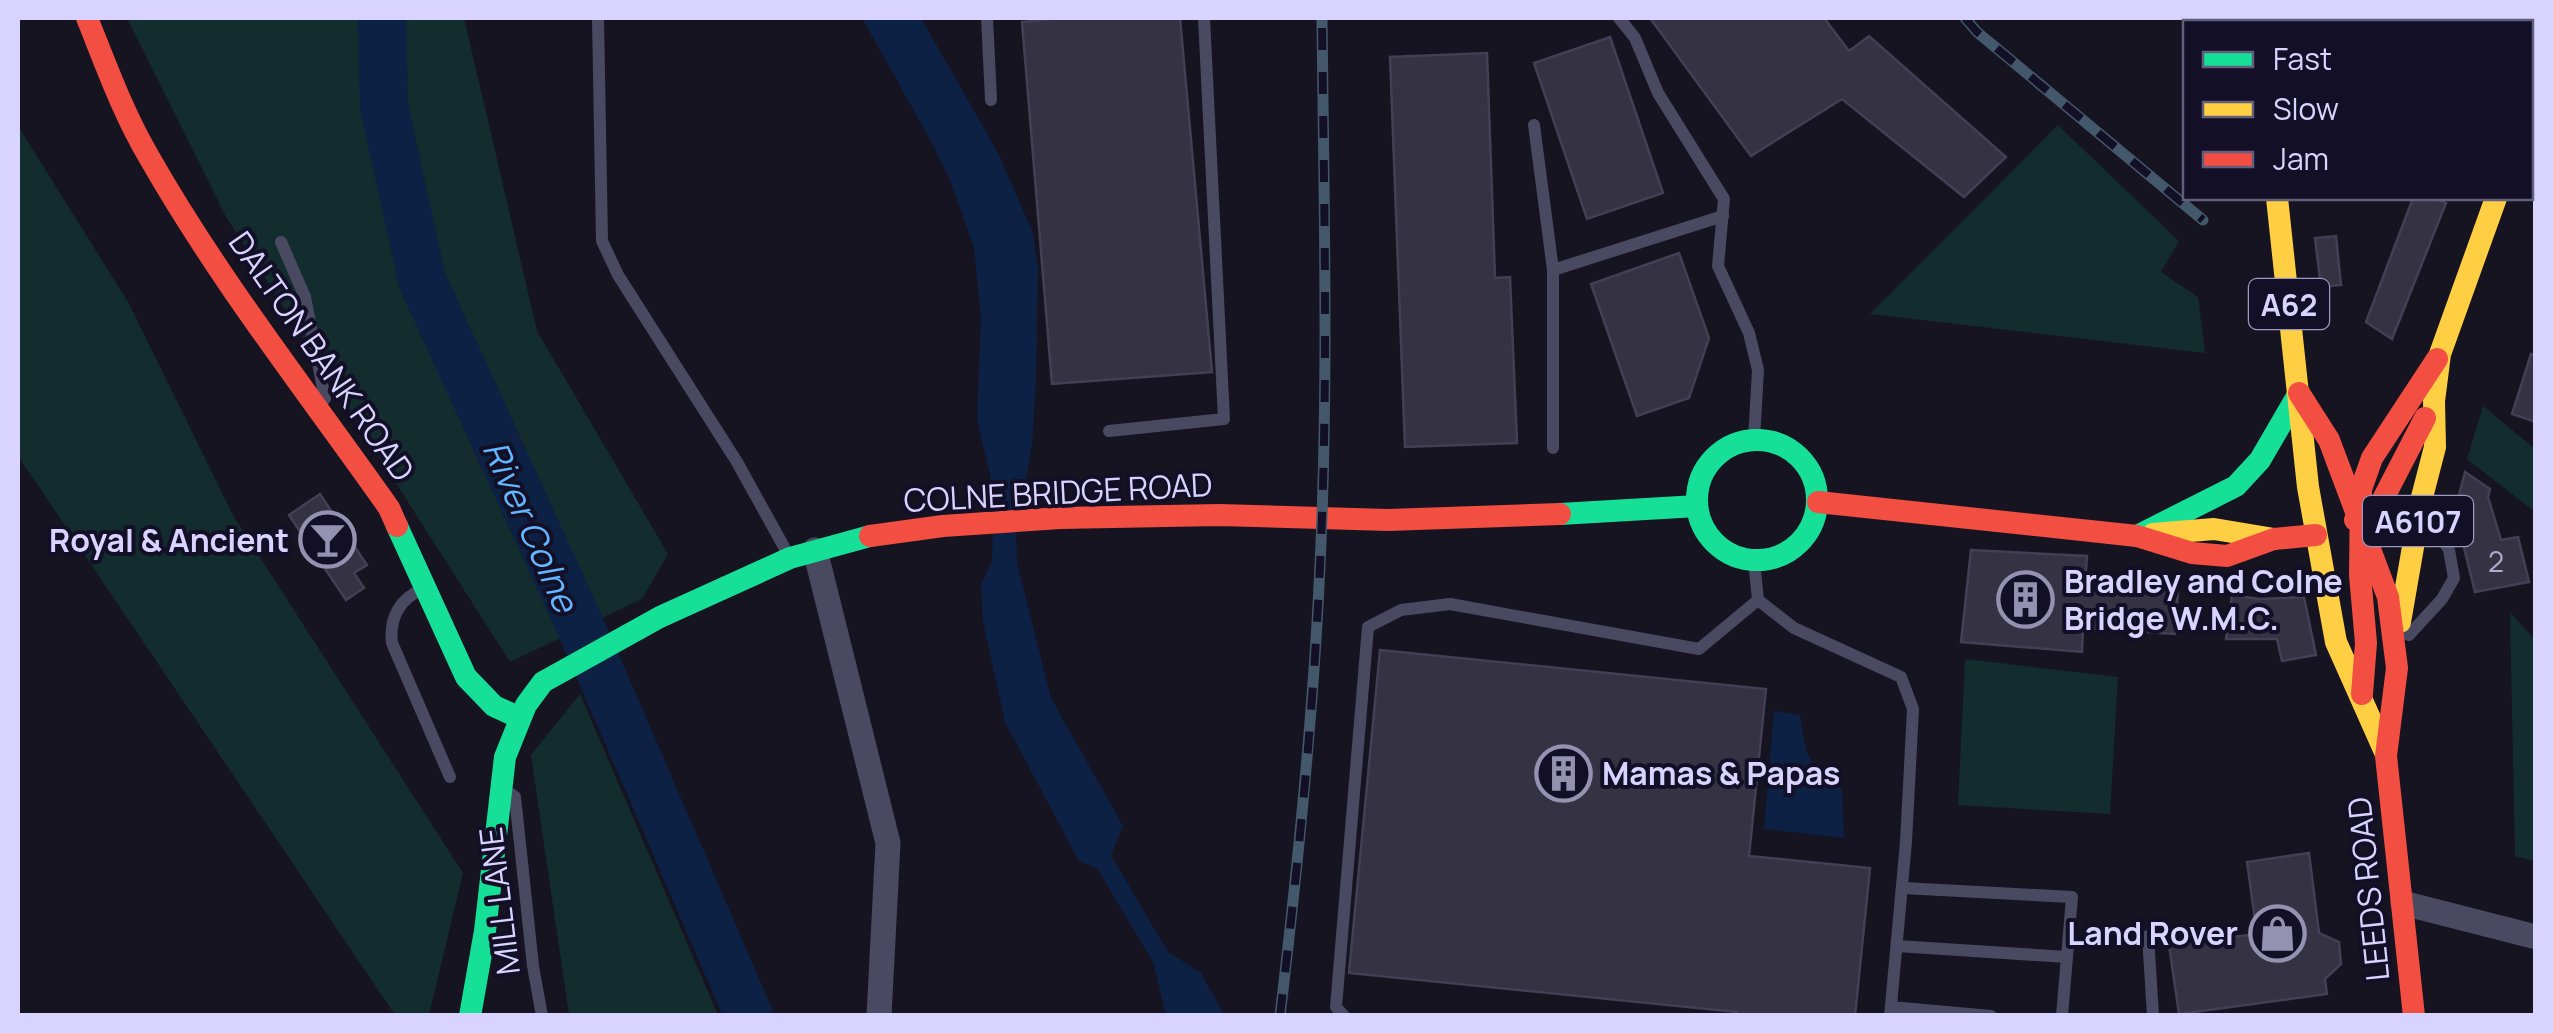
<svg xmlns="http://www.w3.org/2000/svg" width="2553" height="1033" font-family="Manrope,sans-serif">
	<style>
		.green { fill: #132c2d }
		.water { fill: #0d2144 }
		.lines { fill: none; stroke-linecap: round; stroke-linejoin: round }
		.river { stroke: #0d2144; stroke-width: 48 }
		.building { fill: #343243; stroke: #433f54; stroke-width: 2.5 }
		.lane { stroke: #4a4962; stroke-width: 12 }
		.street { stroke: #4a4962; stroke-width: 25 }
		.fast { stroke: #16e098; stroke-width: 22 }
		.slow { stroke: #ffcf43; stroke-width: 22 }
		.jam { stroke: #f24e42; stroke-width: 22 }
		.rail-casing { stroke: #43596b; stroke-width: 11 }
		.rail { stroke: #130f26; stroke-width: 8; stroke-dasharray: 22; stroke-linecap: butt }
		.labels { text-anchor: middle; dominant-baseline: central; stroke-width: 8; stroke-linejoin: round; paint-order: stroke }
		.number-label { font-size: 28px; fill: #b0acd0 }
		.shield { fill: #130f26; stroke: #9e99be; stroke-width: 2.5 }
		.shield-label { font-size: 30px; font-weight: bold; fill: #d9d4ff }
		.street-label { font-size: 32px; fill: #d9d4ff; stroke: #130f26 }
		.poi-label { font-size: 32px; font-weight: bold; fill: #d9d4ff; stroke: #130f26; text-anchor: end }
		.water-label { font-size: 35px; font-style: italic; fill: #62b6ff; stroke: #130f26 }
	</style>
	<rect width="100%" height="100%" fill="#161421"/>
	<g class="green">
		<path d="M127 18H464L537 331 668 554 642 599 510 662 225 215Z"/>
		<path d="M2058 125 2179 241 2161 272 2198 297 2205 353 1870 314Z"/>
		<path d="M18 126 128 302 234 517 463 873 429 1015H395L18 456Z"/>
		<path d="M2483 406 2535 449V512L2467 459Z"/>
		<path d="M2510 612 2535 640V861L2515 856Z"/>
		<path d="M1965 659 2118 677 2110 814 1958 805Z"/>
		<path d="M580 694 718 1015H569L531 755Z"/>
	</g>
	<g class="water">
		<path d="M862 18H921L998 153 1033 233 1038 267 1036 380 1032 444 1025 485 1015 503 1017 563 1051 698 1123 826 1111 855 1168 952 1201 973 1224 1015H1166L1153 962 1097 868 1079 861 1005 722 983 621 981 584 992 561 994 492 977 420 981 317 974 247 950 180 932 143Z"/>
		<path d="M1774 711 1800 715C1805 749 1808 774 1842 789L1844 838 1764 829Z"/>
	</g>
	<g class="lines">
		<path class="river" d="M382 18 384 106 422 280 583 632 749 1016"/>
	</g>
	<g class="building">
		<path d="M1059 18H1180L1212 372 1052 384 1022 22Z"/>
		<path d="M1650 18H1824L1849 51 1869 36 2006 157 1964 197 1842 99 1751 156Z"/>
		<path d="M1610 37 1663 193 1587 219 1534 63Z"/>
		<path d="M1487 53 1495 278 1510 277 1517 443 1405 447 1390 57Z"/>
		<path d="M2413 198H2433L2446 203 2392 339 2366 322Z"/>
		<path d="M2336 236 2341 285 2321 287 2315 238Z"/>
		<path d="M1679 253 1709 338 1689 398 1637 416 1591 284Z"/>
		<path d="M2531 354 2536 355V422L2512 414Z"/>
		<path d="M2465 472 2490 489 2488 497 2501 540 2518 537 2529 582 2475 592 2455 511Z"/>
		<path d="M320 494 367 565 354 573 364 588 346 600 289 515Z"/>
		<path d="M1971 550 2087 556 2085 584 2178 590 2175 634 2083 628 2082 652 1961 642Z"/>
		<path d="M2232 595 2259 599 2304 597 2316 655 2282 661 2277 639H2226Z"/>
		<path d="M1380 650 1766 689 1749 856 1870 868 1855 1016H1736L1737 1012 1349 973Z"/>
		<path d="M2309 853 2319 933 2339 942 2341 964 2325 979 2327 994 2179 1014 2169 945 2257 934 2247 862Z"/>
	</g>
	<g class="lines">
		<g class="lane">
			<path d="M598 18 602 241 618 275 737 462 789 556"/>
			<path d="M987 18 991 100"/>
			<path d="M1619 18 1635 38 1658 93 1724 199 1718 266 1749 333 1758 370 1754 440"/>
			<path d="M1534 125 1553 270"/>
			<path d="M281 242 305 297 325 399"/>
			<path d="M1109 431 1224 419 1204 18"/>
			<path d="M1553 448V270L1723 216"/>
			<path d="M423 589C400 598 389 618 392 643L450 777"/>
			<path d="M1758 600 1794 628 1901 677 1913 709 1906 842 1890 1016"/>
			<path d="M2409 635 2442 599 2454 578 2449 550 2430 517"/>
			<path d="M505 790 515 797 533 966 542 1016"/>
			<path d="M1903 888 2072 897 2062 1016"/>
			<path d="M2148 936 2153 1016"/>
			<path d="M1897 946 2067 957"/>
			<path d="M1891 1007 1991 1016"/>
			<path d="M1344 1016 1336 1007 1368 627 1401 610 1450 604 1699 649 1758 600 1754 561"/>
		</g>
		<g class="street">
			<path d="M815 550 888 843 879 1016"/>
			<path d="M2403 903 2536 937"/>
		</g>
		<g class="fast">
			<circle cx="1757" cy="500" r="60"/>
			<path d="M1560 514 1697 506"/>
			<path d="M397 526 466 677 494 706 518 717"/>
			<path d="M2137 536 2236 486 2260 460 2299 393"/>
			<path d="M470 1016 485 931 505 757 526 705 543 682 660 617 790 558 870 536"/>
		</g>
		<g class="slow">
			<path d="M2277 198 2308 487 2336 642 2385 752"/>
			<path d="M2153 534 2214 529 2274 539"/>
			<path d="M2400 622 2421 501 2435 447 2434 401 2440 354 2496 198"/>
		</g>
		<g class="jam">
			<path d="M87 18C106 65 123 113 149 157 219 280 308 393 389 508L397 526"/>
			<path d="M2259 18 2260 22"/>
			<path d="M2530 94 2536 78"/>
			<path d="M2299 393 2329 440 2388 597 2397 668 2386 756 2414 1016"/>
			<path d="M1818 502 2137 536 2192 553 2227 556 2274 539 2316 535"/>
			<path d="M2355 520 2381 503 2425 418"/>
			<path d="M870 536 943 526 1060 518 1219 515 1388 520 1560 514"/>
			<path d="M2362 694 2366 643 2360 575 2361 489 2372 458 2437 359"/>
		</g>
		<defs>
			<g id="rail">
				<path d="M1965 18 1977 32 2203 220"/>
				<path d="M1280 1016C1297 873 1312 729 1319 586 1329 396 1324 207 1322 18"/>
			</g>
		</defs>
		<use href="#rail" class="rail-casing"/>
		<use href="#rail" class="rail"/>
	</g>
	<defs>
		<symbol id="bar-ring" viewBox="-11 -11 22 22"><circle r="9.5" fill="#130f26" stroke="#9591b1" stroke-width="1.5"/><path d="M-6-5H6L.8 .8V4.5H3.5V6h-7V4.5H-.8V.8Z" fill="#9591b1"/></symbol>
		<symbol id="building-ring" viewBox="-11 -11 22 22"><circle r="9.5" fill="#130f26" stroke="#9591b1" stroke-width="1.5"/><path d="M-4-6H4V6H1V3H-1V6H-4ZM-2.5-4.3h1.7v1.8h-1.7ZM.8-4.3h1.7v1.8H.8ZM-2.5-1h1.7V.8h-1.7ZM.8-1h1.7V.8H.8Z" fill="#9591b1"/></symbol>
		<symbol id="shop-ring" viewBox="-11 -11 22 22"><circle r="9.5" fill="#130f26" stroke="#9591b1" stroke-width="1.5"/><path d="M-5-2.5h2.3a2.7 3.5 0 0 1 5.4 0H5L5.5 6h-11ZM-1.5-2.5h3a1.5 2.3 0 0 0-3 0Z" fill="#9591b1"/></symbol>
	</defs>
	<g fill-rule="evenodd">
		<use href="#bar-ring" x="296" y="508" width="63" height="63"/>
		<use href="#building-ring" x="1994" y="568" width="63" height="63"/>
		<use href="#building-ring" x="1532" y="742" width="63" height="63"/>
		<use href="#shop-ring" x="2246" y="902" width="63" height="63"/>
	</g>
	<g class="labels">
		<g class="number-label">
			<text x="2496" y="561">2</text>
		</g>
		<g class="shield">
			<rect x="2249" y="279" width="80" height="50" rx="8"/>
			<rect x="2363" y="496" width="110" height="50" rx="8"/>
		</g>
		<g class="shield-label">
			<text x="2289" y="304">A62</text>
			<text x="2418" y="521">A6107</text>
		</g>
		<g class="street-label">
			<text transform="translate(322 356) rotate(55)">DALTON BANK ROAD</text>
			<text transform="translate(1058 492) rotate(-3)">COLNE BRIDGE ROAD</text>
			<text transform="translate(2368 889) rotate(-96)">LEEDS ROAD</text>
			<text transform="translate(499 901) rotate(-97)">MILL LANE</text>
		</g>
		<g class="poi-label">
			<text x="289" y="540">Royal &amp; Ancient</text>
			<text x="2064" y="581" text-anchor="start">Bradley and Colne<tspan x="2064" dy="37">Bridge W.M.C.</tspan></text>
			<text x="1602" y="773" text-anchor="start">Mamas &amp; Papas</text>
			<text x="2238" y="933">Land Rover</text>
		</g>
		<g class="water-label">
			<text transform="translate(531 526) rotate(66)">River Colne</text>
		</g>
	</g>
	<rect width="2553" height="1033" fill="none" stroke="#d9d4ff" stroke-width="40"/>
	<rect x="2183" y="20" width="350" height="180" fill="#130f26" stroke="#625e7d" stroke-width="2.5"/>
	<rect x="2203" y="52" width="50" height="15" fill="#16e098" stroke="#625e7d" stroke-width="2.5"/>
	<text x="2273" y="70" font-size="30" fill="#d9d4ff">Fast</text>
	<rect x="2203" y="102" width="50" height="15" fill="#ffcf43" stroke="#625e7d" stroke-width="2.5"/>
	<text x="2273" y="120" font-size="30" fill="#d9d4ff">Slow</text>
	<rect x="2203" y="152" width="50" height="15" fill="#f24e42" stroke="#625e7d" stroke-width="2.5"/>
	<text x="2273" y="170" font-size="30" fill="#d9d4ff">Jam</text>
</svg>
